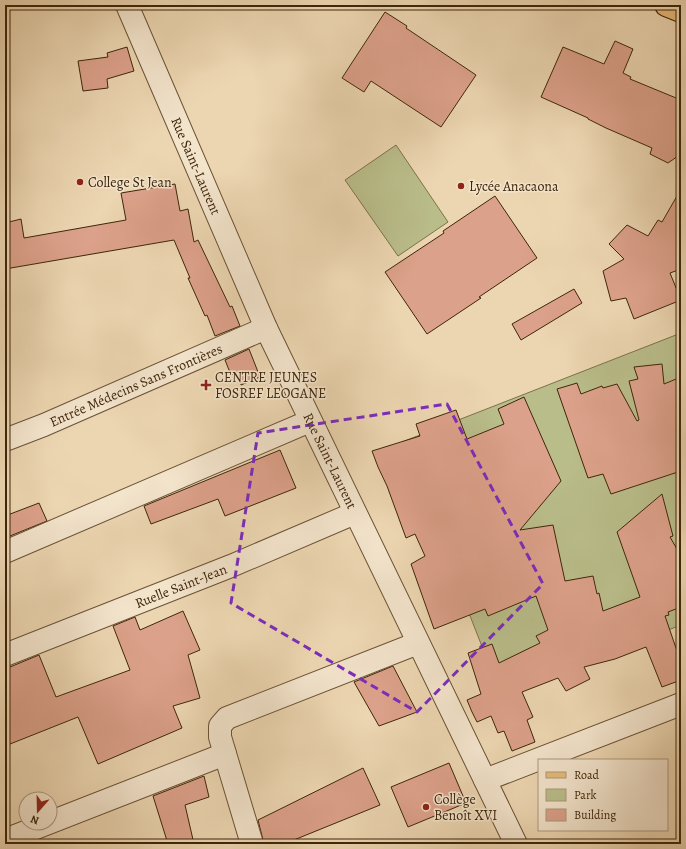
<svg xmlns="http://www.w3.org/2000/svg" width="686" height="849" font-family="Alegreya,serif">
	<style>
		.green { fill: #b9bd8a; stroke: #7c724a }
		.building { fill: #dca18a; stroke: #3e260b }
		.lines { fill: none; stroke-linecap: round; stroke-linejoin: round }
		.minor-casing { stroke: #6a5234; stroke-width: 24 }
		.major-casing { stroke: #3e260b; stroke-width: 24 }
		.minor { stroke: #f3e4cc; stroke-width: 22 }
		.major { stroke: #e6bb78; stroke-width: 22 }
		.marked { fill: none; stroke: #7b2cbf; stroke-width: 3; stroke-dasharray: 8 5; stroke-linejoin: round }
		.poi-dot { fill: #8f2418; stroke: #f3e4cc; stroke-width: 1.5 }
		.labels { text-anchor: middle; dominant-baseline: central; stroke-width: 3; stroke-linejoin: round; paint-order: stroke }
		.street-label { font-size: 14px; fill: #3e260b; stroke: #f3e4cc }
		.poi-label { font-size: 14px; fill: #3e260b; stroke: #f3e4cc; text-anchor: start }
	</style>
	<rect width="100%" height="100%" fill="#ecd6b1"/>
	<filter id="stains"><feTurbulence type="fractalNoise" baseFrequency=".005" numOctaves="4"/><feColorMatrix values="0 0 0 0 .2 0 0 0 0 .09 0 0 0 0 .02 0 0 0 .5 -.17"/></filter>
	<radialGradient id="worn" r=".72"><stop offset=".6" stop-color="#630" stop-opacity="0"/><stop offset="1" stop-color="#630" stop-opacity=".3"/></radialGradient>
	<g class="green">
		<path d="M396 145 448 222 398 256 345 180Z"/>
		<path d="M681 333V625L501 695 402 442Z"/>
	</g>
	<g class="building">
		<path d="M385 12 407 26 406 28 476 75 441 127 371 81 364 92 342 78Z"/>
		<path d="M615 41 633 49 623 73 631 77 630 79 681 100V154L668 163 650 154 652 148 606 128 588 119V118L541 97 563 47 604 64Z"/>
		<path d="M127 47 134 71 107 79 108 88 83 91 78 61 108 57 107 53Z"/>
		<path d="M175 184 180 211 188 209 194 242 198 240 230 307 232 306 240 326 215 336 207 315 205 316 188 278H190L174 240 5 269V223L21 219 24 238 126 220 121 193Z"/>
		<path d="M681 189V269L670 273 681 300 634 319 626 298 611 301 603 271 624 259 609 244 627 225 648 236 658 220 662 222Z"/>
		<path d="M495 196 537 258 479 297 481 298 427 334 385 272 444 233 443 231Z"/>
		<path d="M574 289 582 303 521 340 512 324Z"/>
		<path d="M249 349 260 377 241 385 236 373 231 375 225 360Z"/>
		<path d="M662 364 664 384 681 377V471L611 494 603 474 588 478 557 389 577 383 581 394 602 386 603 388 617 384 637 421 639 420 629 381 638 379 634 367Z"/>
		<path d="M524 397 561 481 520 530 553 525 565 581 593 576 597 594 599 593 603 611 640 597 617 532 662 494 673 536 670 537 681 556V607L668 612 669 615 665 616 677 651 681 649V680L662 687 646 647 615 659 584 667 590 679 566 691 558 678 522 692 533 717 527 720 535 742 512 751 504 731 498 733 491 716 477 722 472 712 467 700 481 694 468 653 492 644 499 663 540 643 536 636 548 630 536 596 488 616 485 609 434 629 411 564 425 556 415 534 406 538 387 486 378 467 372 451 420 436 416 424 456 410 467 439 504 424 498 409Z"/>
		<path d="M280 450 296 488 225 516 218 499 151 524 144 506Z"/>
		<path d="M39 503 47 521 5 538V516Z"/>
		<path d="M183 611 200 650 188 655 200 698 173 706 182 728 98 764 78 717 5 746V667H10L39 655 56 697 130 670 113 626 135 617 140 630Z"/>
		<path d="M393 666 417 712 379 726 354 682Z"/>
		<path d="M449 763 466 803 408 827 391 787Z"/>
		<path d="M363 768 380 805 284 844H264L258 820Z"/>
		<path d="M204 776 209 797 185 805 194 844H168L153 796Z"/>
	</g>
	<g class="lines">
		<defs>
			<g id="minor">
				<path id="s1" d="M127 5 266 328 516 844"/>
				<path id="s2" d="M5 440 44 425 266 328"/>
				<path d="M5 552 310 421"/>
				<path id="s3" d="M5 655 231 566 355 513"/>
				<path d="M485 780 681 704"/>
				<path d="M5 840 225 754"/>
				<path d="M252 844 220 737V726L227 718 418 643"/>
			</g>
			<path id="major" d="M666 5 681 11"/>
		</defs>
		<use href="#minor" class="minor-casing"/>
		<use href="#major" class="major-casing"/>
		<use href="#minor" class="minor"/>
		<use href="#major" class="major"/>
	</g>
	<path class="marked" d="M447 404 543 584 417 712 231 603 258 433Z"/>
	<g class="poi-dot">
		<circle cx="80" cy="182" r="4"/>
		<circle cx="461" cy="186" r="4"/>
		<path d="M204 379h4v4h4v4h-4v4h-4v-4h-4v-4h4z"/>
		<circle cx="426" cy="807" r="4"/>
	</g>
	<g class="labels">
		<g class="street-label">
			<text stroke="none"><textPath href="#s1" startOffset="175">Rue Saint-Laurent</textPath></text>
			<text stroke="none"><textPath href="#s2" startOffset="142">Entrée Médecins Sans Frontières</textPath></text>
			<text stroke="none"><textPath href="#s1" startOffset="499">Rue Saint-Laurent</textPath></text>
			<text stroke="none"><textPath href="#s3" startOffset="189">Ruelle Saint-Jean</textPath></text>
		</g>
		<g class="poi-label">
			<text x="88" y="182">College St Jean</text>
			<text x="469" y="186">Lycée Anacaona</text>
			<text x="215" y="377">CENTRE JEUNES<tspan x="215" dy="16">FOSREF LEOGANE</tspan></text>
			<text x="434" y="799">Collège<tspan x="434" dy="16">Benoît XVI</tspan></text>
		</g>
	</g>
	<rect width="686" height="849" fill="none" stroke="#ecd6b1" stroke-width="20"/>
	<rect x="6" y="6" width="674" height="837" fill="none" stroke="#3e260b" stroke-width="2"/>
	<rect x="10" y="10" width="666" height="829" fill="none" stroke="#3e260b"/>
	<rect x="538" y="759" width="130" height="72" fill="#f3e4cc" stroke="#ab987f"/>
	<rect x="546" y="772" width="20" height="6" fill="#e6bb78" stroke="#ab987f"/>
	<text x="574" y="779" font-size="12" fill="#3e260b">Road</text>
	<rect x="546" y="789" width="20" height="12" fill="#b9bd8a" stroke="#ab987f"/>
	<text x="574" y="799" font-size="12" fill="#3e260b">Park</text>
	<rect x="546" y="809" width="20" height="12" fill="#dca18a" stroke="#ab987f"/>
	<text x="574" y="819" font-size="12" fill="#3e260b">Building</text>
	<g transform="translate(38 811) rotate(200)"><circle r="19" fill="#f3e4cc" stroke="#ab987f"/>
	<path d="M0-3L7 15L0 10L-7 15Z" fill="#8f2418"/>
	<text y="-6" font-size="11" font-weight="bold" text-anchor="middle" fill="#3e260b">N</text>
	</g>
	<rect width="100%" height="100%" filter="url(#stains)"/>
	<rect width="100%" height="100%" fill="url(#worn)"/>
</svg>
